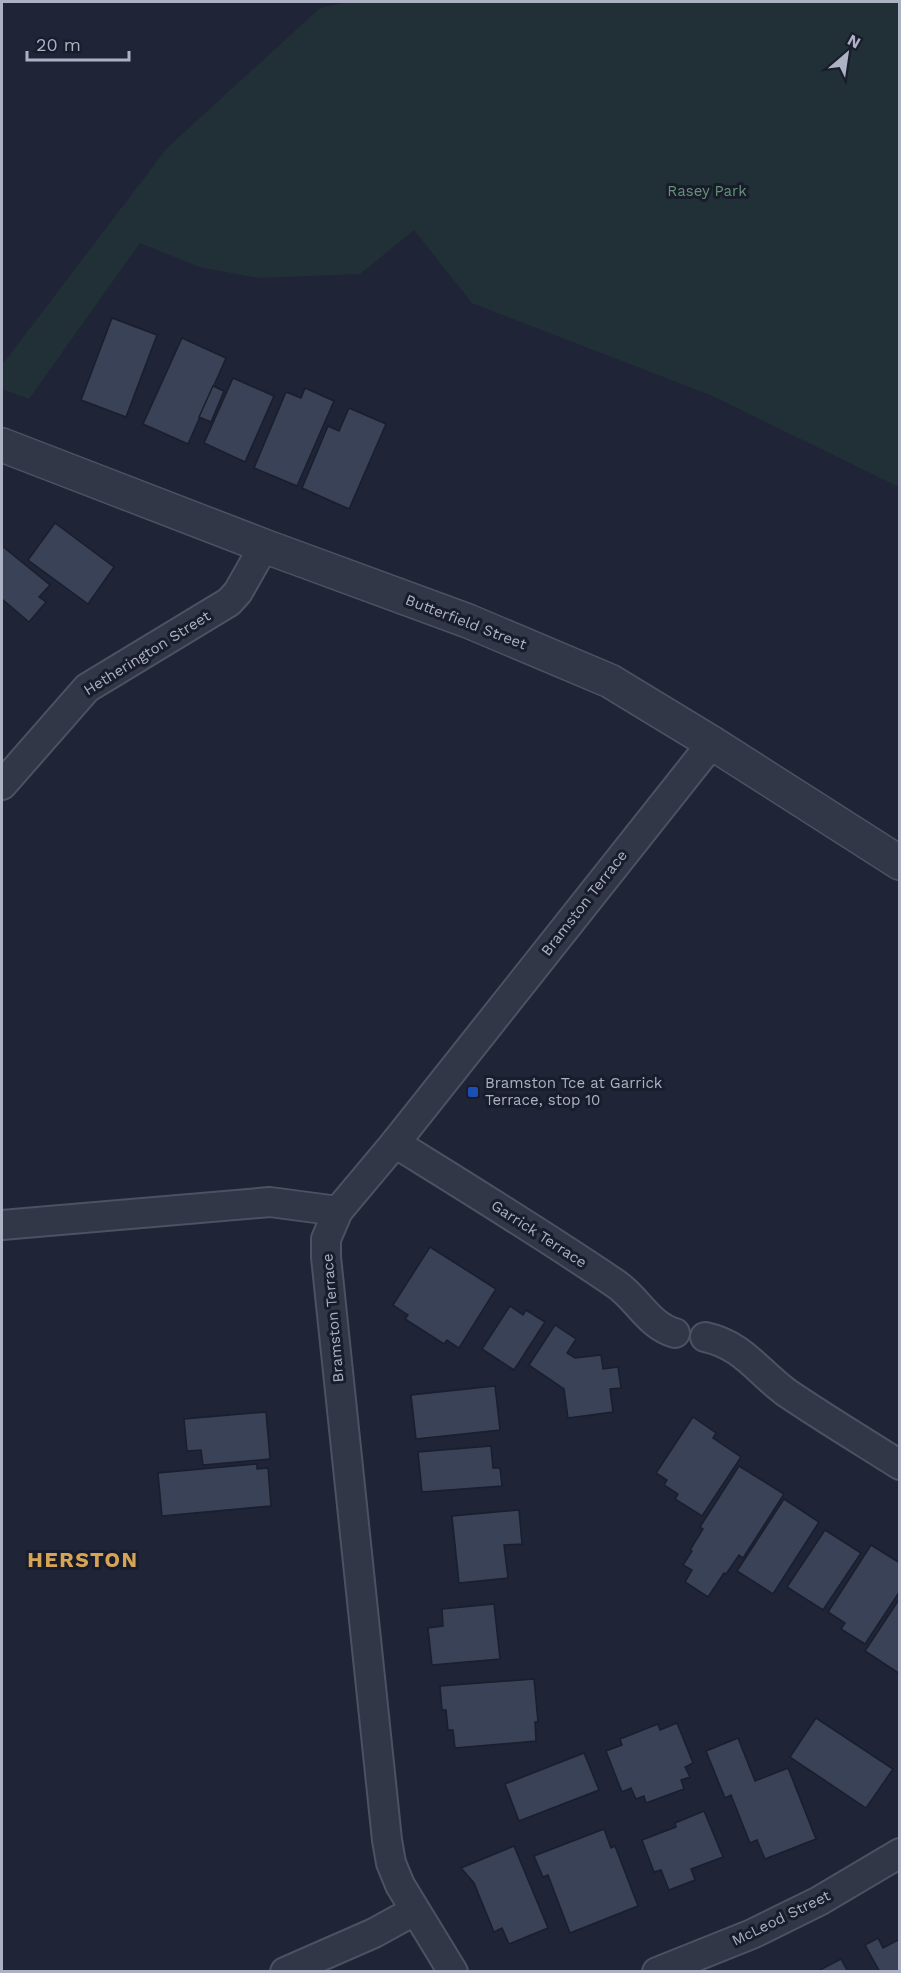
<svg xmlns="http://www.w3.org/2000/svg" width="901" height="1973" font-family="'Work Sans',sans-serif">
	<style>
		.green { fill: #213037 }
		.building { fill: #3a4257; stroke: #1a1e2d; stroke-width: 1.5 }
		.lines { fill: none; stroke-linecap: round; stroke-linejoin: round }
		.minor-casing { stroke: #4d5162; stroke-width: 32 }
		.tertiary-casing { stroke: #4d5162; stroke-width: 36 }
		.minor { stroke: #323747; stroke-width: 28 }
		.tertiary { stroke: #323747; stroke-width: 33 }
		.transit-dot { fill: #1a4fb4; stroke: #181c2b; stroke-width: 2 }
		.labels { text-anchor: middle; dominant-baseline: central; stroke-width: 6; stroke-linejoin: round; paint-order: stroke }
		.park-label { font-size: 15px; fill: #649477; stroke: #181c2b }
		.street-label { font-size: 15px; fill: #acb1c4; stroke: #181c2b }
		.poi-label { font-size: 15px; fill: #acb1c4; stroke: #181c2b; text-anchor: start }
		.district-label { font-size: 21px; font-weight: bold; letter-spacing: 1.5px; fill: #d5a456; stroke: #181c2b }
	</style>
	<rect width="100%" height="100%" fill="#1f2436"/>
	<path class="green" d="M349 2H899V487L710 395 472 303 414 230 360 274 259 278 199 267 140 243 29 399 2 389V365L167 148 320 8Z"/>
	<g class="building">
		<path d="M112 318 157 335 126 417 81 400Z"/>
		<path d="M182 338 226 358 188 444 143 424Z"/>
		<path d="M233 378 274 396 245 462 204 443Z"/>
		<path d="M213 386 224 391 211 422 199 417Z"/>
		<path d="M305 388 334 401 297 486 254 468 286 392 301 398Z"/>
		<path d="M349 408 386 424 349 509 302 488 328 426 339 431Z"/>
		<path d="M55 523 114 567 88 604 28 560Z"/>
		<path d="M2 546 50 585 39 597 46 602 29 622 2 599Z"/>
		<path d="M430 1247 496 1289 459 1348 447 1340 444 1344 405 1319 408 1315 393 1305Z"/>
		<path d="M510 1306 523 1315 526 1310 545 1322 514 1370 482 1349Z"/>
		<path d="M555 1325 576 1339 567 1353 575 1358 601 1355 603 1369 618 1367 621 1388 610 1389 613 1412 568 1418 564 1389 529 1365Z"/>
		<path d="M495 1386 500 1430 416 1439 411 1395Z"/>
		<path d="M266 1412 270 1459 203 1465 201 1450 187 1451 184 1419Z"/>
		<path d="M693 1417 716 1433 713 1438 741 1457 702 1516 675 1499 678 1494 664 1485 667 1480 656 1473Z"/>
		<path d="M491 1446 493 1468H500L502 1486 422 1492 418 1452Z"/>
		<path d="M257 1464V1469L268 1468 271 1506 162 1516 158 1473Z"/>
		<path d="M739 1466 784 1494 743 1558 739 1555 726 1574 724 1573 708 1597 685 1582 692 1570 683 1565 692 1551 690 1550 703 1529 700 1527Z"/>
		<path d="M784 1499 819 1522 773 1594 737 1571Z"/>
		<path d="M519 1510 522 1544 504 1545 508 1578 459 1583 452 1516Z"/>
		<path d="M825 1530 861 1553 823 1610 787 1587Z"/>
		<path d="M871 1545 900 1563V1591L865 1644 841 1629 845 1623 828 1612Z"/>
		<path d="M900 1598V1674L865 1651Z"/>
		<path d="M494 1604 500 1659 432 1665 428 1628 443 1626 442 1609Z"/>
		<path d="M534 1679 538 1722H535L536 1741 455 1748 453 1730H448L446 1710H442L440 1686Z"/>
		<path d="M816 1718 893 1769 866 1808 790 1757Z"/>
		<path d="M677 1723 693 1763 685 1767 690 1777 681 1780 684 1789 646 1803 644 1796 636 1799 631 1788 622 1792 606 1751 622 1745 620 1739 658 1724 660 1730Z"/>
		<path d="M738 1738 755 1781 788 1768 816 1839 765 1859 757 1840 750 1843 731 1795 725 1798 706 1751Z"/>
		<path d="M584 1753 599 1790 519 1821 505 1784Z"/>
		<path d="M704 1811 723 1857 691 1869 695 1880 669 1890 661 1870 654 1872 642 1840 676 1827 675 1823Z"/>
		<path d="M604 1829 611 1848 615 1846 638 1906 570 1933 548 1875 543 1877 534 1856Z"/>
		<path d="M514 1846 548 1928 509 1944 502 1928 494 1932 474 1883 461 1868Z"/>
		<path d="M878 1938 883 1948 900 1939V1972H880L865 1945Z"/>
		<path d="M841 1959 848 1972H819L818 1971Z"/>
	</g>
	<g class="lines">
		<defs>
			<g id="minor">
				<path d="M2 785 87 688 229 602 238 592 264 546"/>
				<path d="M395 1143C469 1189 544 1235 616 1284 638 1299 648 1325 675 1333"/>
				<path d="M2 1225 270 1202 338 1211"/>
				<path d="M705 1337C743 1345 758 1372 787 1393 824 1418 862 1441 900 1465"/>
				<path d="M285 1972 374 1933 414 1911"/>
				<path d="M453 1972 400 1885 391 1863 387 1840 326 1257V1239L338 1211 395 1143 712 743"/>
				<path d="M657 1972 752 1934 819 1901 900 1853"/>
			</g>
			<path id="tertiary" d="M2 445 264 546 468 621 610 681 712 743 900 863"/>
		</defs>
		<use href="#minor" class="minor-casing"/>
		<use href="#tertiary" class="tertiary-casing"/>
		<use href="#minor" class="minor"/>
		<use href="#tertiary" class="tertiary"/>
	</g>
	<rect class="transit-dot" x="467" y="1086" width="12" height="12" rx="3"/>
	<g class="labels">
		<g class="park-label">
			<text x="707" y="191">Rasey Park</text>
		</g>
		<g class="street-label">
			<text transform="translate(466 622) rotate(21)">Butterfield Street</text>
			<text transform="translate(147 653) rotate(-32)">Hetherington Street</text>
			<text transform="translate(584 903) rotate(-52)">Bramston Terrace</text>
			<text transform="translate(539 1234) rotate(33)">Garrick Terrace</text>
			<text transform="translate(333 1318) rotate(-95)">Bramston Terrace</text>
			<text transform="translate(781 1918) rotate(-26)">McLeod Street</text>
		</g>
		<g class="poi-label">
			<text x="485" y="1083">Bramston Tce at Garrick<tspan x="485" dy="17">Terrace, stop 10</tspan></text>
		</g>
		<g class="district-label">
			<text x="83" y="1559">HERSTON</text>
		</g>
	</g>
	<rect width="901" height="1973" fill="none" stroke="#acb1c4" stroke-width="6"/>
	<g transform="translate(847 54) rotate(29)" stroke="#181c2b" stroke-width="4.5" paint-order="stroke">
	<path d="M0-4.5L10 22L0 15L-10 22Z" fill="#acb1c4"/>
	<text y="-9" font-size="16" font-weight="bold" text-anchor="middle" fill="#acb1c4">N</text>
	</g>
	<path d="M27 51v9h102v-9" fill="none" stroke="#acb1c4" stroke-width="3"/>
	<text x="36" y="51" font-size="18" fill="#acb1c4" stroke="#181c2b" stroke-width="4.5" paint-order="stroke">20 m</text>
</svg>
